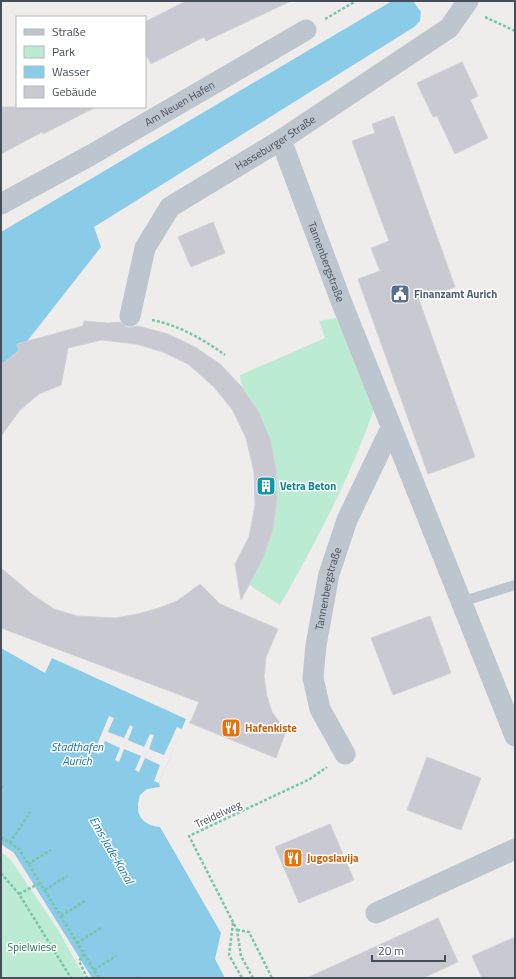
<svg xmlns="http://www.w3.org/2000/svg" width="516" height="979" font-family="'Titillium Web',sans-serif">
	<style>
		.green { fill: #bbebd2 }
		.water { fill: #8acbe7 }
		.pier { fill: #efecec }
		.building { fill: #c9cad1; stroke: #d0d1d7 }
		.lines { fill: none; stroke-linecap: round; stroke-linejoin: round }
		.path { stroke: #75c7a6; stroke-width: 2.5; stroke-dasharray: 3 2; stroke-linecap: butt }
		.service { stroke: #bdc5ce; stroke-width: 10 }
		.minor { stroke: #bdc5ce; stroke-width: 21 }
		.labels { text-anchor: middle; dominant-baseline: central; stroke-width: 3; stroke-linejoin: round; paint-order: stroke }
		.street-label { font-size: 11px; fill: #454d58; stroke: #fff }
		.service-label { font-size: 11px; font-weight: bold; fill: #4e5e75; stroke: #fff; text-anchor: start }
		.culture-label { font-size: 11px; font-weight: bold; fill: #0d838f; stroke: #fff; text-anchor: start }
		.food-label { font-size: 11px; font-weight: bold; fill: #c56008; stroke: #fff; text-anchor: start }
		.park-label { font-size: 11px; fill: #1a754f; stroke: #fff }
		.water-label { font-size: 12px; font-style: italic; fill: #13759e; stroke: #fff }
	</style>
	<rect width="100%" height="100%" fill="#efecec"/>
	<g class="green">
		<path d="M336 318 374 409C350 478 316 542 280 605L249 585C278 531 288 483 263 424 256 407 241 393 240 375L325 338 319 321Z"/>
		<path d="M1 852 11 860 57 928 85 978H1Z"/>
	</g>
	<g class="water">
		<path d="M392 1H413L421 12 420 21 414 27 94 227 101 247 21 349 1 365V232Z"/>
		<path d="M1 648 45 673 52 658 186 719 159 783 160 787 147 789 140 795C134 814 141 825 160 827L221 933 215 959 225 978H92L14 853 1 844Z"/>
	</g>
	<path class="pier" d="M109 716 114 718 108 732 124 738 130 725 133 727 128 740 144 747 150 734 154 735 149 749 164 755 177 727 182 729 159 783 154 781 160 765 145 758 139 772 135 770 141 756 124 749 119 762 115 760 120 748 105 741 99 754 94 752Z"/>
	<g class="building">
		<path d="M186 1H291L206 41 204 37 151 64 145 53V22Z"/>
		<path d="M462 62 478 96 470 100 488 138 455 154 437 116 433 117 417 83Z"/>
		<path d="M1 107H96L43 134 42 132 1 154Z"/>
		<path d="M394 116 455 287 419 300 475 457 428 474 358 279 380 271 371 248 389 241 352 141 375 133 372 124Z"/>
		<path d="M213 222 225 253 191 267 178 237Z"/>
		<path d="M84 321 108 323 120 322 128 328 138 326 168 334 195 347 220 364 241 386 258 411 270 439 276 469 277 499 273 529 263 558 241 600 235 564 249 537 255 505 254 472 246 438 232 409 214 387 188 364 163 352 136 344 102 340 68 348 61 385 39 394 20 410 1 436V365L19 351 17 344 83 326Z"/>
		<path d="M1 568 33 595 54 609 77 616 115 618 138 614 159 608 177 601 200 584 220 604 278 629 266 657 264 677 267 696 272 712 286 731 276 758 190 723 199 702 1 628Z"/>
		<path d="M430 616 451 673 393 695 371 638Z"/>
		<path d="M427 757 481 778 461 830 407 810Z"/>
		<path d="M330 824 354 880 299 903 275 847Z"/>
		<path d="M438 918 458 962 423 978H307Z"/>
		<path d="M515 937V978H482L472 956Z"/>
	</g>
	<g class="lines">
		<g class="path">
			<path d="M485 17 515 31"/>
			<path d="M325 19 356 1"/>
			<path d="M152 320C178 325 203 339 225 355"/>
			<path d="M1 788 3 785"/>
			<path d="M1 837 19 849 99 978"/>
			<path d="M10 843 30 812"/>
			<path d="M28 864 51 850"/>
			<path d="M1 873 19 894 71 978"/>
			<path d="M45 890 67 876"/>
			<path d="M19 894 40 883"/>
			<path d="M61 916 85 901"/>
			<path d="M233 923 229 955 242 978"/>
			<path d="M237 930 249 932 272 978"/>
			<path d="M77 943 101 928"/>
			<path d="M84 954 79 961 87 978"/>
			<path d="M94 970 116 956"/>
			<path d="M137 978 139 977"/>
			<path d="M253 978 241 956 237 930 189 836 310 779 327 767"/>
		</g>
		<path class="service" d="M461 602 515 585"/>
		<g class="minor">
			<path id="s1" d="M281 140 341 301 515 736"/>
			<path id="s2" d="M1 204 91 155 306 30"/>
			<path id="s3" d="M130 316 145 248 170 207 281 140 449 28 468 1"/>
			<path id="s4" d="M345 754 320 709 313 678 316 645 329 574 347 520 391 428"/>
			<path d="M376 913 515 849"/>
		</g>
	</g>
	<defs>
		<symbol id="civic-square" viewBox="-11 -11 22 22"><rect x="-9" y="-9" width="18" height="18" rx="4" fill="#5c6f8a" stroke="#fff"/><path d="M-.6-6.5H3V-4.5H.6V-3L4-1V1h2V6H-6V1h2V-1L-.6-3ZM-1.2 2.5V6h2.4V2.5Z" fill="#fff"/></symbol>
		<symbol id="building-square" viewBox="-11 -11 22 22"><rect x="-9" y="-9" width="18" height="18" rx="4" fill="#0f9aa8" stroke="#fff"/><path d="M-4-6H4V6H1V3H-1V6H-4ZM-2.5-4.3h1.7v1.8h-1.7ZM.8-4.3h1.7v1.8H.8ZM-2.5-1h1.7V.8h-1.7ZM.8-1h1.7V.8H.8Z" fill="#fff"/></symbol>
		<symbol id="restaurant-square" viewBox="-11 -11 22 22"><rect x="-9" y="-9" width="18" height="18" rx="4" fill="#e8710a" stroke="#fff"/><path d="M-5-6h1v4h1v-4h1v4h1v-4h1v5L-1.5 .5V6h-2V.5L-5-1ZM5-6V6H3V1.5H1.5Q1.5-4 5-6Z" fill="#fff"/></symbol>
	</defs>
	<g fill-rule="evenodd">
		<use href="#civic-square" x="389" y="283" width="22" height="22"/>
		<use href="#building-square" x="255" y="475" width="22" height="22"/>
		<use href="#restaurant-square" x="220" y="717" width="22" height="22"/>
		<use href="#restaurant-square" x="282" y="847" width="22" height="22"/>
	</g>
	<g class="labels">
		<g class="street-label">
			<text stroke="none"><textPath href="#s2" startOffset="205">Am Neuen Hafen</textPath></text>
			<text stroke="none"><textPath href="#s3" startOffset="241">Hasseburger Straße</textPath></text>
			<text stroke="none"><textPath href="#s1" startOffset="130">Tannenbergstraße</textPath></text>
			<text stroke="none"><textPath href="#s4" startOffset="174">Tannenbergstraße</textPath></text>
			<text transform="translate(218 814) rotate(-25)">Treidelweg</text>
		</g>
		<g class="service-label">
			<text x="414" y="294">Finanzamt Aurich</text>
		</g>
		<g class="culture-label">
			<text x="280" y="486">Vetra Beton</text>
		</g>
		<g class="food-label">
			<text x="245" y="728">Hafenkiste</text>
			<text x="307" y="858">Jugoslavija</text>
		</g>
		<g class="park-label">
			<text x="32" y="947">Spielwiese</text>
		</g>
		<g class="water-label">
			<text x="77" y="746">Stadthafen<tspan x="77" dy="14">Aurich</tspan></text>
			<text transform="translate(112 850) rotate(60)">Ems-Jade-Kanal</text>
		</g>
	</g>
	<rect width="516" height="979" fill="none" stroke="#454d58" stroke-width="4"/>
	<rect x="16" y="16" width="130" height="92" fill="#ffffff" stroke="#b5b8bc"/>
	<rect x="24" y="29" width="20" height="6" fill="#bdc5ce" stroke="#b5b8bc"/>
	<text x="52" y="36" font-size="12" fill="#454d58">Straße</text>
	<rect x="24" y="46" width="20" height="12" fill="#bbebd2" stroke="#b5b8bc"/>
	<text x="52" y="56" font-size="12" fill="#454d58">Park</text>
	<rect x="24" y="66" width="20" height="12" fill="#8acbe7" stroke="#b5b8bc"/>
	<text x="52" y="76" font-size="12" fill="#454d58">Wasser</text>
	<rect x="24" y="86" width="20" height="12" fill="#c9cad1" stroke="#b5b8bc"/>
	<text x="52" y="96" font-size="12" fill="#454d58">Gebäude</text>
	<path d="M372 955v6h73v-6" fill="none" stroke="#454d58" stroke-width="2"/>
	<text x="378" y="955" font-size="12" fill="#454d58" stroke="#ffffff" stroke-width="3" paint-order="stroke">20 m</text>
</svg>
